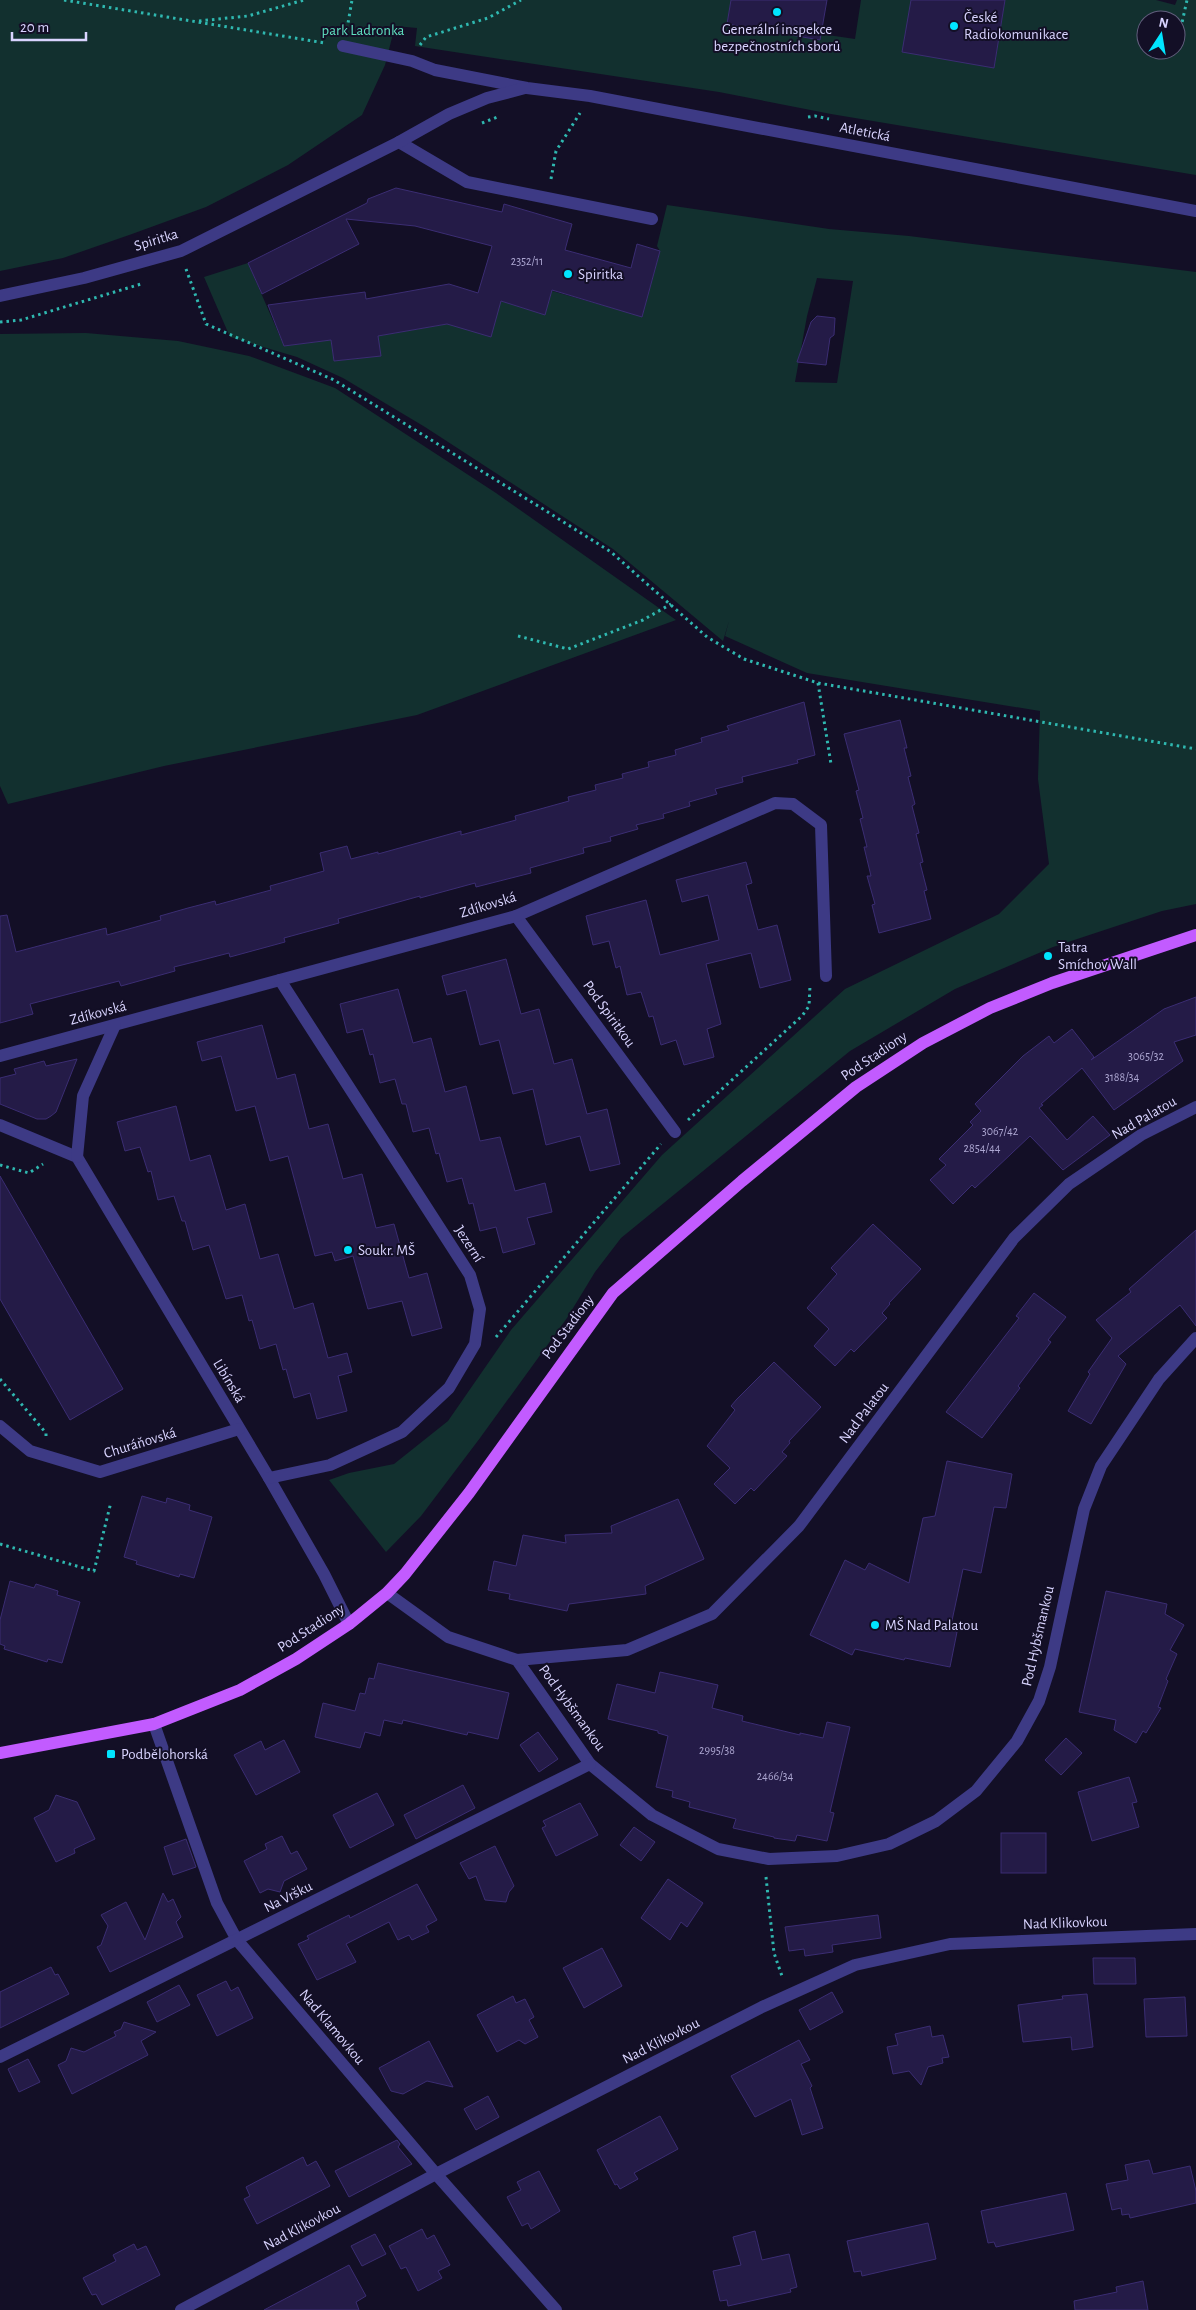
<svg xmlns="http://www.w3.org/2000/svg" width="1196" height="2310" font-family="'Alegreya Sans',sans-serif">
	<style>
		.green { fill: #12302f; fill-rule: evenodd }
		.building { fill: #241b47; stroke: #3b2d73 }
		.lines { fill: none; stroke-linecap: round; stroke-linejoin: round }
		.path { stroke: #2fb8b0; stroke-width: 3; stroke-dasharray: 2.5 4; stroke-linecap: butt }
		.minor { stroke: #3d3a85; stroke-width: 12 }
		.major { stroke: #c25bff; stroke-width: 12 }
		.poi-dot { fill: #00e5ff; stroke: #130f26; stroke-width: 2 }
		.labels { text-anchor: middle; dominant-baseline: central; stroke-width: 4; stroke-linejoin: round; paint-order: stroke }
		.number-label { font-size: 12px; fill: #aca6d1 }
		.poi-label { font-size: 15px; fill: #d9d4ff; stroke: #130f26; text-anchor: start }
		.park-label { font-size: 15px; fill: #5fe0c0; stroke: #130f26 }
		.street-label { font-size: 15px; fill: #d9d4ff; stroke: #130f26 }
	</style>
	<rect width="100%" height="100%" fill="#130f26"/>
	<g class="green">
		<path d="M0 0H731L727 24 820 40 821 34 855 39 861 0H911L994 68 1005 0H1156L1175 5 1177 0H1196V175L831 114 719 92 415 46 417 28 395 26 385 65 362 115 288 165 206 207 132 234 63 258 0 271ZM1146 20H1176V50H1146Z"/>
		<path d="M667 205 829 229 909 236 1196 272V904L1162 911 1053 947 955 989 850 1051 621 1238 595 1272 567 1318 480 1438 421 1516 386 1552 329 1480 349 1473 394 1464 448 1421 511 1330 662 1155 845 989 999 914 1049 864 1038 779 1040 711 807 673 725 636 729 621 723 641 613 549 425 427 343 378 297 357 230 337 204 277 248 263 284 346 331 340 334 361 380 356 378 336 447 324 501 301 545 314 552 291 641 316 660 251 657 246ZM817 278 853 281 837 383 795 382 807 316Z"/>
		<path d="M86 333 178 341 249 356 335 388 496 493 676 620 417 715 164 766 8 804 0 786V334Z"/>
	</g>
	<g class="building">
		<path d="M731 0H827L820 40 727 24Z"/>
		<path d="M911 0H1005L994 68 902 52Z"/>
		<path d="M396 188 502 212 504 204 572 224 565 250 631 268 637 244 660 251 642 317 552 290 545 315 501 301 491 337 447 324 378 336 381 356 334 361 331 340 284 346 268 305 365 292 366 299 449 284 478 293 492 246 415 226 346 219 359 244 262 294 248 263 367 203 368 199Z"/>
		<path d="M817 316 835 318 834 335 830 338 826 365 797 362 811 322Z"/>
		<path d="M804 702 815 755 797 760 798 763 742 777 743 782 715 789 717 794 689 802 690 806 663 814 664 818 636 825 638 829 610 837 611 841 583 848 584 853 530 868 531 873 476 887 475 883 420 898V896L338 919 339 923 284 938 285 942 230 957 229 953 202 960 174 967 175 971 121 986 119 981 30 1004 33 1014 0 1023V916L7 915 16 952 106 928 107 935 161 920 160 916 188 908 215 901 216 905 271 890 270 886 324 871 320 853 347 846 351 859 378 852V854L461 831V835L516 820 515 816 569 801 568 797 596 790 595 785 623 778 622 774 649 767 648 762 676 755 675 750 702 742 701 738 729 730 727 726Z"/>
		<path d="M900 720 907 748H904L911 776 908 777 915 804 912 806 919 833 916 834 923 862 920 863 927 890 924 891 931 919 879 933 872 905 875 904 867 876H871L864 847H867L860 819 863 818 856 791 859 790 844 734Z"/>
		<path d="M746 862 752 883 746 885 758 930 777 925 791 980 760 988 751 953 706 964 721 1024 707 1029 714 1057 684 1065 676 1040 661 1045 653 1016 649 1017 641 992 627 995 620 966 616 968 609 941 593 945 586 916 646 900 660 955 719 940 708 895 682 902 676 880Z"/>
		<path d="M506 959 521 1014 539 1009 554 1064 572 1059 587 1114 607 1109 620 1164 590 1171 580 1136 546 1145 533 1089 513 1094 499 1040 480 1045 466 990 447 995 442 976Z"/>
		<path d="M398 989 413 1043 431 1038 445 1092 466 1086 480 1141 500 1137 515 1191 545 1183 552 1212 527 1218 535 1244 503 1253 496 1227 480 1231 473 1203 469 1204 462 1178 447 1182 439 1153 436 1154 429 1128 413 1132 406 1104H402L395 1079 380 1083 373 1054 370 1055 363 1029 347 1033 340 1004Z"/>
		<path d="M1196 997V1035L1174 1042 1183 1061 1114 1110 1082 1068 1041 1104 1043 1105 1039 1108 1067 1140 1093 1116 1110 1135 1063 1170 1030 1136 975 1188 972 1185 953 1204 930 1180 946 1165 939 1159 973 1125 970 1122 981 1111 975 1104 1023 1056 1049 1036 1054 1043 1072 1029 1094 1057 1091 1060 1164 1009Z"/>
		<path d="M262 1025 277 1079 295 1074 309 1129 328 1124 343 1179 362 1174 376 1228 394 1224 409 1278 427 1273 442 1328 412 1336 402 1301 368 1309 353 1256 335 1261 332 1252 315 1256 288 1156 270 1161 255 1106 236 1111 221 1056 202 1061 197 1042Z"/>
		<path d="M77 1059 56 1112 51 1116 46 1119H37L0 1104V1078L16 1074 14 1069 44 1061 46 1066Z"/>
		<path d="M176 1106 190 1161 210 1155 226 1210 245 1204 260 1259 278 1254 294 1309 313 1303 328 1358 347 1353 352 1372 338 1376 347 1411 317 1419 310 1393 294 1398 286 1369 283 1370 276 1344 260 1349 252 1320 249 1321 242 1295 226 1299 209 1245 193 1250 185 1221H182L174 1196 158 1200 151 1171 148 1172 140 1147 125 1151 117 1122Z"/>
		<path d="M0 1176 123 1389 70 1420 0 1299Z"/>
		<path d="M873 1224 921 1269 889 1303 890 1304 882 1313 887 1318 854 1352 851 1349 835 1366 814 1346 829 1329 807 1308 837 1274 831 1268Z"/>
		<path d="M1196 1230V1326L1180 1305 1118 1356 1126 1364 1091 1424 1068 1411 1090 1374 1088 1372 1112 1338 1096 1320 1131 1292 1129 1289Z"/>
		<path d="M1034 1293 1066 1317 1048 1340 1051 1342 1018 1386 1020 1388 982 1438 946 1412 1019 1318 1016 1316Z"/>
		<path d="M774 1362 821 1407 789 1441 790 1443 782 1452 787 1456 754 1491 751 1488 735 1504 714 1484 730 1468 707 1446 735 1410 731 1406 737 1399Z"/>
		<path d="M947 1461 1012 1474 1006 1508 994 1507 981 1573 963 1569 950 1630 957 1632 950 1667 905 1658 904 1660 855 1649 852 1655 810 1635 845 1560 865 1570 869 1563 909 1583 923 1518 935 1516Z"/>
		<path d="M142 1496 166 1503 167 1498 190 1505 189 1510 212 1517 194 1578 180 1574 179 1577 136 1564 137 1561 124 1557Z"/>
		<path d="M678 1499 704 1559 645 1586 646 1594 569 1604 567 1611 509 1599 510 1594 488 1590 494 1561 516 1566 523 1535 566 1543 565 1535 612 1533 611 1526Z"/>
		<path d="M10 1581 34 1588 36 1584 58 1591 57 1595 80 1602 62 1663 48 1659 47 1662 4 1649 5 1646 0 1644V1620Z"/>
		<path d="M1106 1591 1167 1604 1165 1614 1184 1625 1170 1650 1177 1654 1166 1679 1168 1681 1158 1707 1161 1708 1146 1733 1143 1731 1136 1743 1114 1730 1116 1720 1079 1712Z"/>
		<path d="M378 1663 509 1693 498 1739 468 1732 467 1735 403 1720 402 1724 384 1720 380 1736 365 1732 360 1748 315 1737 323 1703 355 1711 360 1693 365 1694 369 1678 374 1679Z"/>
		<path d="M660 1672 718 1685 712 1708 743 1716 742 1721 800 1735V1733L823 1738 827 1722 850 1727 830 1812 834 1813 827 1841 797 1835 795 1841 774 1838V1837L733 1828 736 1819 689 1807 690 1802 672 1797 673 1791 656 1787 668 1736 658 1733V1731L608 1719 617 1684 655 1693Z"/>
		<path d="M538 1732 558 1759 539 1772 520 1745Z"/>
		<path d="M1066 1738 1082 1753 1061 1775 1045 1760Z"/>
		<path d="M284 1740 300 1772 256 1795 234 1755 261 1741 265 1750Z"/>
		<path d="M1129 1777 1137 1802 1132 1803 1139 1827 1092 1841 1078 1792Z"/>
		<path d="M463 1785 475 1808 416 1839 404 1815Z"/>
		<path d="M377 1793 394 1825 350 1848 333 1815Z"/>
		<path d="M56 1795 77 1802 95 1839 74 1849 75 1853 56 1862 34 1818 49 1810Z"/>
		<path d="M580 1803 598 1835 556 1856 542 1828 546 1826 543 1821Z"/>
		<path d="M634 1827 655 1842 641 1861 620 1845Z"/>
		<rect x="1001" y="1833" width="45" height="40"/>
		<path d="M282 1836 291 1854 297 1851 307 1869 284 1881 280 1892 268 1889 260 1893 244 1861 267 1849 265 1844Z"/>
		<path d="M186 1839 196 1867 173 1875 164 1847Z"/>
		<path d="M495 1846 514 1886 509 1892 506 1902 485 1900 476 1876 469 1879 460 1863Z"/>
		<path d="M668 1879 703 1903 687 1927 681 1922 670 1940 641 1918Z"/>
		<path d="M417 1884 437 1920 426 1926 429 1932 412 1940 409 1935 398 1940 389 1922 346 1944 356 1962 317 1980 298 1944 309 1939 307 1936 349 1915 350 1918Z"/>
		<path d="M163 1893 168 1902 173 1899 181 1917 176 1922 183 1937 110 1972 97 1947 101 1945 108 1926 101 1915 126 1902 145 1940Z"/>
		<path d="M878 1915 881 1938 832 1945 833 1952 805 1956 804 1949 789 1951 785 1927Z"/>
		<path d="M602 1948 622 1986 584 2008 563 1968Z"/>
		<path d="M1093 1958H1135L1136 1984H1094Z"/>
		<path d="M51 1967 55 1975 58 1974 69 1994 0 2028V1992Z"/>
		<path d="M226 1981 231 1991 238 1987 253 2018 217 2036 197 1995Z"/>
		<path d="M179 1985 190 2005 157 2022 147 2002Z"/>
		<path d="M832 1992 843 2012 810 2030 799 2010Z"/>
		<path d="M1087 1994 1093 2047 1072 2050 1071 2037 1023 2042 1018 2005 1063 1999 1062 1996Z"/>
		<path d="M513 1996 516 2003 525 1999 534 2017 529 2020 538 2037 525 2044 519 2040 497 2052 477 2015Z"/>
		<path d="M1185 1997 1187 2036 1146 2037 1144 1999Z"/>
		<path d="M124 2022 156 2032 141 2041 148 2055 72 2094 58 2065 66 2061 71 2048 84 2052 116 2036 114 2032 121 2029Z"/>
		<path d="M930 2026 932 2037 943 2035 949 2057 942 2058 943 2063 928 2067 921 2085 909 2071 893 2074 887 2047 898 2045 895 2034Z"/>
		<path d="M799 2040 810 2060 801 2064 812 2086 810 2088 823 2128 802 2135 791 2099 755 2117 731 2076Z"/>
		<path d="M429 2041 453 2087 427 2081 403 2094 391 2091 379 2068Z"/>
		<path d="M28 2059 40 2082 19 2092 8 2069Z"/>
		<path d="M488 2096 499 2117 476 2130 464 2109Z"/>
		<path d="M660 2116 678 2149 634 2173 638 2179 620 2189 617 2184 615 2185 597 2150Z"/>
		<path d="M397 2140 400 2144 398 2147 412 2164 349 2197 335 2171Z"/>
		<path d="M303 2157 307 2166 316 2161 330 2186 257 2224 244 2199 250 2196 246 2187Z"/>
		<path d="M1149 2160 1153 2174 1190 2166 1196 2191V2203L1130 2218 1129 2214 1122 2215 1121 2208 1112 2210 1106 2184 1128 2180 1125 2165Z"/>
		<path d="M539 2171 560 2211 531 2229 528 2223 522 2226 507 2197 521 2190 517 2182Z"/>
		<path d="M1066 2193 1074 2230 996 2247 994 2242 988 2243 981 2211Z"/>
		<path d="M928 2223 936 2259 862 2276 861 2271 854 2272 847 2241Z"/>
		<path d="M422 2229 427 2239 434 2235 450 2265 438 2271 442 2278 418 2291 406 2267 401 2269 389 2246Z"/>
		<path d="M755 2231 762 2260 789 2254 797 2287 790 2289 791 2292 728 2306 727 2300 720 2301 713 2271 741 2265 733 2237Z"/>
		<path d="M375 2234 386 2254 362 2266 351 2246Z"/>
		<path d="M134 2244 137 2250 146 2246 160 2275 102 2305 96 2294 92 2295 83 2278 116 2261 113 2255Z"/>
		<path d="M349 2265 366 2296 356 2302 359 2310H264Z"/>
		<path d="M1143 2281 1148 2310H1075L1074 2301 1117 2292 1116 2287Z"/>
	</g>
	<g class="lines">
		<g class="path">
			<path d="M64 0 325 43"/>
			<path d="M199 21 248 16 304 0"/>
			<path d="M347 29 352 0"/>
			<path d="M1178 41 1187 0"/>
			<path d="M420 45 426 37 488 18 521 0"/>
			<path d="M808 117 815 116 829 119"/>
			<path d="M482 123 500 116"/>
			<path d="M551 179 556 151 580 113"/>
			<path d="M186 269 206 324 334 380 543 509 611 552 707 637 744 659 818 683 1196 749"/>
			<path d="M0 322 21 320 141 284"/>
			<path d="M518 636 568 649 643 620 671 604"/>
			<path d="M818 683 831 764"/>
			<path d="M688 1120 802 1016 809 1006 810 986"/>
			<path d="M0 1165 29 1173 43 1164"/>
			<path d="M496 1337 661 1144"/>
			<path d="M0 1379 46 1433V1436"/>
			<path d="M0 1544 94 1571 111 1502"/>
			<path d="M766 1877 774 1953 783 1979"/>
		</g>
		<g class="minor">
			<path d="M343 46 412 61 435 70 527 88 590 96 1196 211"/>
			<path d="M399 142 467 182 652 219"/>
			<path d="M0 296 84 278 181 251 399 142 449 114 487 98 525 88"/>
			<path d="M516 916 675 1132"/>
			<path d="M0 1056 516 916 775 803 793 804 821 825 826 976"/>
			<path d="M0 1125 77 1157 269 1478 324 1574 349 1624"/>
			<path d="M77 1157 83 1096 115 1025"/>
			<path d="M0 1426 30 1451 100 1472 239 1429"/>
			<path d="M269 1478 330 1465 402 1432 449 1388 475 1344 480 1309 470 1275 280 980"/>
			<path d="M387 1593 448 1637 517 1660 590 1764 652 1815 718 1849 769 1859 837 1856 889 1844 936 1821 976 1791 1017 1741 1039 1701 1050 1667 1084 1509 1101 1466 1159 1379 1196 1338"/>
			<path d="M517 1660 627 1650 712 1614 799 1526 1014 1238 1069 1184 1141 1135 1196 1107"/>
			<path d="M154 1724 217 1903 237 1940 436 2174 556 2310"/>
			<path d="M0 2057 590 1764"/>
			<path d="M181 2310 436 2174 762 2007 855 1965 950 1944 1196 1934"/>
		</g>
		<path class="major" d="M0 1753 154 1724 240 1690 296 1659 349 1624 387 1593 405 1574 469 1493 613 1293 742 1181 856 1087 923 1043 990 1008 1052 983 1196 935"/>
	</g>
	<g class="poi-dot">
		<circle cx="777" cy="12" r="5"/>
		<circle cx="954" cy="26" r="5"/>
		<circle cx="568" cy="274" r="5"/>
		<circle cx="1048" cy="956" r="5"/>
		<circle cx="348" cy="1250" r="5"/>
		<circle cx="875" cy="1625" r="5"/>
		<rect x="106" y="1749" width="10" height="10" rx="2.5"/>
	</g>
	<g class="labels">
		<g class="number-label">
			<text x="527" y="261">2352/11</text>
			<text x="1146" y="1056">3065/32</text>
			<text x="1122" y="1077">3188/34</text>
			<text x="1000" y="1131">3067/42</text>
			<text x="982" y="1148">2854/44</text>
			<text x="717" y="1750">2995/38</text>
			<text x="775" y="1776">2466/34</text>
		</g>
		<g class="poi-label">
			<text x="964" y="17">České<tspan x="964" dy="17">Radiokomunikace</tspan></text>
			<text x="777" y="29" text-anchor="middle">Generální inspekce<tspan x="777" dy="17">bezpečnostních sborů</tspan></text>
			<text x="578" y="274">Spiritka</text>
			<text x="1058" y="947">Tatra<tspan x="1058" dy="17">Smíchov Wall</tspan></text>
			<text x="358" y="1250">Soukr. MŠ</text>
			<text x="885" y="1625">MŠ Nad Palatou</text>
			<text x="121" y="1754">Podbělohorská</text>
		</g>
		<g class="park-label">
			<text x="363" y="30">park Ladronka</text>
		</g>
		<g class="street-label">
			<text transform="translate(865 132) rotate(11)">Atletická</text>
			<text transform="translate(156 240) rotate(-17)">Spiritka</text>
			<text transform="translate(488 905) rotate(-17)">Zdíkovská</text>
			<text transform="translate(98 1013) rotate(-15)">Zdíkovská</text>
			<text transform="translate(609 1014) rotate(54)">Pod Spiritkou</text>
			<text transform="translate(874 1056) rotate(-34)">Pod Stadiony</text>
			<text transform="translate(1144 1118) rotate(-30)">Nad Palatou</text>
			<text transform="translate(469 1244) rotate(57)">Jezerní</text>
			<text transform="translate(568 1327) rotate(-53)">Pod Stadiony</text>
			<text transform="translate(229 1381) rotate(59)">Libínská</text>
			<text transform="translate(864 1413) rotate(-53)">Nad Palatou</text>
			<text transform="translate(140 1443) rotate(-17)">Churáňovská</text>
			<text transform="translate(311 1628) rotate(-33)">Pod Stadiony</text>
			<text transform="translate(1038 1636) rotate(-77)">Pod Hybšmankou</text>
			<text transform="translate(572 1708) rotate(54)">Pod Hybšmankou</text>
			<text transform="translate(288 1897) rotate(-27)">Na Vršku</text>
			<text transform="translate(1065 1923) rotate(-2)">Nad Klikovkou</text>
			<text transform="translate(332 2027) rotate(50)">Nad Klamovkou</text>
			<text transform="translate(661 2041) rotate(-27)">Nad Klikovkou</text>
			<text transform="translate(302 2227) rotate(-28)">Nad Klikovkou</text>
		</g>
	</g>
	<g transform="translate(1161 35) rotate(12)"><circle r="24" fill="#130f26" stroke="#625e7d"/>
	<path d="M0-4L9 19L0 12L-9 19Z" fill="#00e5ff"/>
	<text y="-8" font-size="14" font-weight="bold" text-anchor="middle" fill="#d9d4ff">N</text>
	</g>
	<path d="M12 32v8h74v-8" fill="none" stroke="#d9d4ff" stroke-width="2.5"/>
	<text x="20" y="32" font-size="15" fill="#d9d4ff" stroke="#130f26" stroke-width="4" paint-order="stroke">20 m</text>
</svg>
